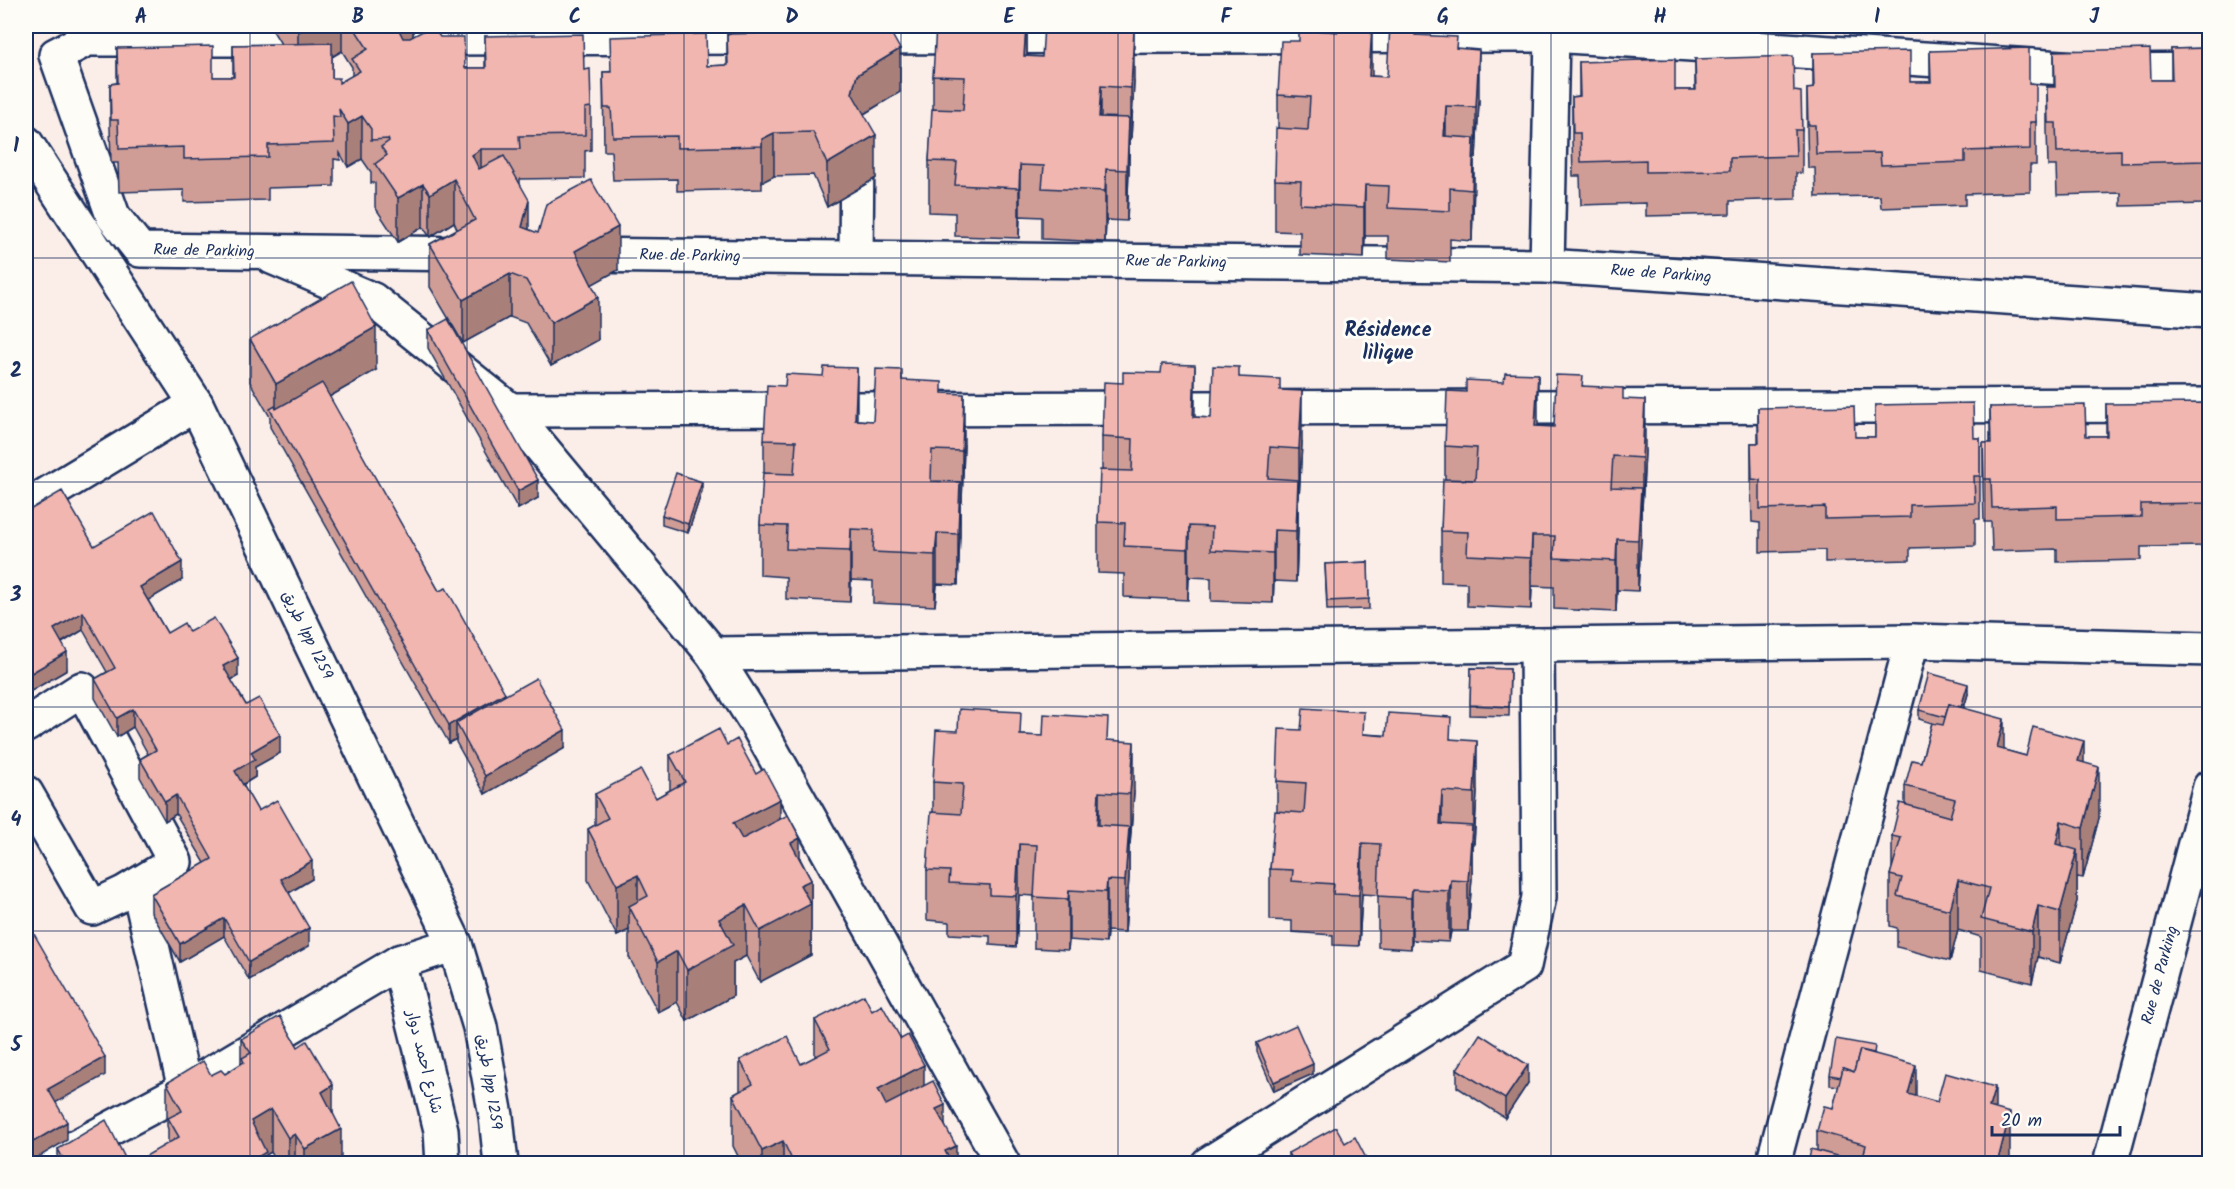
<svg xmlns="http://www.w3.org/2000/svg" width="2235" height="1189" font-family="Kalam,'Playpen Sans Arabic',sans-serif">
	<style>
		.lines { fill: none; stroke-linecap: round; stroke-linejoin: round }
		.street-casing { stroke: #1b2f5e; stroke-width: 38 }
		.secondary-casing { stroke: #1b2f5e; stroke-width: 38 }
		.street { stroke: #fdfcf7; stroke-width: 33 }
		.secondary { stroke: #fdfcf7; stroke-width: 33 }
		.wall { fill: #cf9d96; stroke: #1b2f5e; stroke-width: 1.5; fill-rule: evenodd }
		.shaded-wall { fill: #a97f7a; stroke: #1b2f5e; stroke-width: 1.5 }
		.building { fill: #f1b6af; stroke: #1b2f5e; stroke-width: 1.5 }
		.grid { fill: none; stroke: #1b2f5e; stroke-width: 1.5; stroke-opacity: 0.55 }
		.labels { text-anchor: middle; dominant-baseline: central; stroke-width: 6; stroke-linejoin: round; paint-order: stroke }
		.street-label { font-size: 16px; fill: #1b2f5e; stroke: #fdfcf7 }
		.quarter-label { font-size: 20px; font-weight: bold; fill: #1b2f5e; stroke: #fdfcf7 }
		.neatline { fill: none; stroke: #1b2f5e; stroke-width: 2 }
		.grid-label { font-size: 20px; text-anchor: middle; font-weight: bold; fill: #1b2f5e }
	</style>
	<rect width="100%" height="100%" fill="#fbeee9"/>
	<filter id="ink" filterUnits="userSpaceOnUse"><feTurbulence type="fractalNoise" baseFrequency=".0167" numOctaves="2"/><feDisplacementMap in="SourceGraphic" scale="12" xChannelSelector="R" yChannelSelector="G"/><feConvolveMatrix kernelMatrix="1 2 1 2 8 2 1 2 1" color-interpolation-filters="sRGB"/></filter>
	<g filter="url(#ink)">
		<g class="lines">
			<defs>
				<g id="street">
					<path d="M850 37 1552 35 2109 71 2210 70"/>
					<path d="M421 38 771 37"/>
					<path d="M321 39H87L56 55 113 216 140 250 475 254"/>
					<path d="M572 255 1547 266 2210 311"/>
					<path d="M272 257 373 300 510 410 713 654 755 721 1003 1164"/>
					<path d="M856 258 857 144"/>
					<path d="M1547 266 1552 35"/>
					<path d="M510 410 2210 405"/>
					<path d="M26 507 196 404"/>
					<path d="M713 654 1912 641 2210 649"/>
					<path d="M26 725 82 689 175 862 124 893 92 908 26 793"/>
					<path d="M138 885 185 1089"/>
					<path d="M399 962 441 1130 443 1164"/>
					<path d="M44 1164 185 1089 399 962 455 944"/>
					<path d="M1208 1164 1524 966 1539 897 1537 645"/>
					<path d="M1773 1164 1912 641"/>
					<path d="M2110 1164 2210 787"/>
				</g>
				<path id="secondary" d="M26 143 196 404 455 944 480 1027 496 1116 501 1164"/>
			</defs>
			<use href="#street" class="street-casing"/>
			<use href="#secondary" class="secondary-casing"/>
			<use href="#street" class="street"/>
			<use href="#secondary" class="secondary"/>
		</g>
		<g class="wall">
			<path d="M270 26H413V36L440 37 465 68H485V36L584 70 591 107V150L585 151V178L520 179V184L529 230 618 270 592 284 598 340 551 366 526 323 510 317 463 343 430 287V244L457 229 454 222 430 237 423 227 398 242 375 207V183H371V172L362 159 348 167 340 153V160L334 159V186L268 188V200L184 202V190L119 192 118 163H111L110 127V84L117 83V48L213 77H233V45L281 44ZM342 51 352 67V76L339 83 332 78V57Z"/>
			<path d="M725 26H887L900 92 864 114 876 178 827 207 813 175 774 176 762 182V189L677 191V179L613 180 611 151H604L603 72 727 65V34H730Z"/>
			<path d="M1027 26V56L1042 57 1112 29 1134 81 1131 139H1129V169L1127 221 1106 220 1105 242 1042 239V217L1020 216 1019 238 955 236V213L929 212V161L933 109V76Z"/>
			<path d="M1338 32 1372 76 1387 77 1416 35 1457 48 1479 101 1476 158H1474L1472 241 1450 239V262L1388 259V236H1365L1364 258 1300 255V232L1275 231V180L1278 128V95L1299 41Z"/>
			<path d="M2210 48V192H2206V204L2121 206V193L2057 195 2056 166H2048L2047 130V87H2054V51L2151 80H2171V49Z"/>
			<path d="M1930 51 2029 83 2036 122V165H2030V192L1965 194V205L1881 208 1880 196 1816 197 1815 168H1808L1807 132V89H1813V53L1910 82H1930Z"/>
			<path d="M1695 59 1794 91 1802 130V173H1796V199L1730 201V214L1646 216V203L1581 205 1580 176H1573L1572 140V97L1579 96V62L1675 90H1695Z"/>
			<path d="M428 330 538 498 518 509 428 348Z"/>
			<path d="M250 339 376 370 329 397 439 591 505 696 565 748 485 794 456 742V739L449 743 270 427V417L250 382Z"/>
			<path d="M1161 373 1195 417 1211 418 1239 377 1280 390 1302 442 1299 499H1298V530L1296 582 1274 581 1273 603 1211 601V578L1189 577 1188 600 1124 597V574L1098 573V522L1102 470V437L1123 383Z"/>
			<path d="M902 380 942 393 964 445 962 502H960V533L958 585 937 584 935 606 873 603V581L851 580 850 602 786 599V577L760 575V525L764 473V440L857 420 873 421Z"/>
			<path d="M1583 386 1623 399 1645 451 1642 509H1641V539L1638 591 1617 590 1616 612 1554 609V587L1532 586 1531 609 1467 606V583L1441 582V531L1445 479V446L1538 426 1554 427Z"/>
			<path d="M2106 404 2205 438 2210 437V519H2207V546L2141 547V560L2057 562V549L1992 551 1991 522H1984L1983 486V443H1990V407L2086 436H2106Z"/>
			<path d="M1875 405 1974 438H1980V519H1975V546L1910 548V560L1825 562V550L1760 552V523L1752 522 1751 486V443H1758V408L1855 437H1875Z"/>
			<path d="M702 491 688 533 662 525V515Z"/>
			<path d="M94 546 182 580 148 600 167 633 189 632 238 676 231 680 246 705 280 753 255 767V777L243 785 258 811 312 879 289 893 309 946 249 980 224 936 180 962 151 912V894L205 863 176 814 165 821 140 777V759L148 754 133 727 117 737 95 698V679L107 672 83 630 62 643 67 670 26 694Z"/>
			<path d="M1368 562 1369 609 1327 610 1325 564Z"/>
			<path d="M1471 668 1510 669 1509 716 1470 715Z"/>
			<path d="M1968 694 1964 708 2004 750 2026 756 2084 763 2099 818 2083 878 2077 877V901L2060 963 2038 957 2032 983 1981 970V937L1958 930 1950 961 1897 947V928L1890 926V875L1892 869V836L1905 804V786L1921 762 1932 723 1919 719V710Z"/>
			<path d="M1364 734 1451 739 1477 792 1474 844H1472V877L1468 931H1451L1449 942 1412 940 1411 949 1378 947V895L1362 894 1359 946 1333 945V935L1292 932V921L1270 920V869L1277 811V781Z"/>
			<path d="M1021 735 1108 740 1134 792 1130 845H1129V877L1125 932 1107 931 1106 943 1069 940 1068 950 1034 948V896L1019 895 1016 947 990 945V936L949 934V922L927 920V870L933 812V782Z"/>
			<path d="M727 745 780 819 811 880V955L760 982 746 956 733 963V996L687 1021 677 1002 658 1012 629 957V930L617 936 588 880V829L595 825V794L656 798 670 790V755Z"/>
			<path d="M872 1011 924 1086 945 1125 956 1164H742L733 1146V1095L740 1091V1060L801 1064 815 1057V1020Z"/>
			<path d="M241 1039 333 1112 341 1164H278L271 1152 266 1155V1164L168 1143V1129L167 1126V1083L211 1075 225 1074 241 1064Z"/>
			<path d="M1257 1043 1313 1074 1274 1091 1257 1052Z"/>
			<path d="M1875 1054 1916 1096 1937 1102 1995 1108 2010 1164H1808L1817 1151V1131L1833 1108 1839 1086 1830 1085V1075Z"/>
			<path d="M1457 1069 1528 1083 1505 1118 1457 1087Z"/>
			<path d="M1345 1143 1369 1164H1288V1153Z"/>
			<path d="M58 1149 128 1164H58Z"/>
		</g>
		<g class="shaded-wall">
			<path d="M310 26H342V51L298 75V32Z"/>
			<path d="M397 26H413V62Z"/>
			<path d="M736 26H756V32L736 43Z"/>
			<path d="M1026 26H1027V55L1024 107V56Z"/>
			<path d="M1372 26V75L1369 127V76Z"/>
			<path d="M1134 30V81L1131 139V88Z"/>
			<path d="M900 49V92L857 118 852 93 857 75Z"/>
			<path d="M1479 50V101L1476 158V107Z"/>
			<path d="M1101 86V137L1099 117Z"/>
			<path d="M1446 106V157L1444 136Z"/>
			<path d="M362 116V159L348 167V124Z"/>
			<path d="M1129 118V169L1127 221V170Z"/>
			<path d="M774 133V176L762 182V139Z"/>
			<path d="M876 135V178L827 207V164Z"/>
			<path d="M1474 138V188L1472 241V190Z"/>
			<path d="M481 149V192L472 155Z"/>
			<path d="M1020 165V216L1019 238V188Z"/>
			<path d="M1106 169V220L1105 242V191Z"/>
			<path d="M454 179V222L430 237V194Z"/>
			<path d="M423 184V227L398 242V198Z"/>
			<path d="M1365 185V236L1364 258V207Z"/>
			<path d="M529 200V243L522 227Z"/>
			<path d="M618 227V270L575 294V251Z"/>
			<path d="M510 274V317L463 343V300Z"/>
			<path d="M598 297V340L551 366V323Z"/>
			<path d="M376 327V370L280 425 276 419V384Z"/>
			<path d="M1195 365V416L1193 468V417Z"/>
			<path d="M857 368V419L855 471V420Z"/>
			<path d="M1538 374V425L1535 477V426Z"/>
			<path d="M1302 391V442L1299 499V449Z"/>
			<path d="M964 394V445L962 502V451Z"/>
			<path d="M1645 400V451L1642 509V458Z"/>
			<path d="M538 480V498L518 509V491Z"/>
			<path d="M1298 480V530L1296 582V531Z"/>
			<path d="M702 482V491L688 533V524Z"/>
			<path d="M960 482V533L958 585V534Z"/>
			<path d="M1641 488V539L1638 591V540Z"/>
			<path d="M1189 526V577L1188 600V549Z"/>
			<path d="M851 529V580L850 602V551Z"/>
			<path d="M1274 530V581L1273 603V553Z"/>
			<path d="M937 533V584L935 606V555Z"/>
			<path d="M1532 536V586L1531 609V558Z"/>
			<path d="M1617 539V590L1616 612V561Z"/>
			<path d="M182 562V580L140 605V587Z"/>
			<path d="M83 612V630L54 647V629Z"/>
			<path d="M67 652V670L26 694V676Z"/>
			<path d="M238 658V676L223 684V666Z"/>
			<path d="M1968 684V694L1957 730V721Z"/>
			<path d="M505 693V711L456 723V739L449 743V725Z"/>
			<path d="M133 709V727L117 737V718Z"/>
			<path d="M2004 719V770L1997 748Z"/>
			<path d="M565 730V748L485 794V776Z"/>
			<path d="M280 735V753L255 767V777L235 789V771L251 752Z"/>
			<path d="M1477 741V792L1474 844V793Z"/>
			<path d="M2084 741V791L2078 761Z"/>
			<path d="M1134 742V792L1130 845V794Z"/>
			<path d="M2099 767V818L2083 878V828Z"/>
			<path d="M1442 791V842L1440 824Z"/>
			<path d="M1099 792V843L1097 825Z"/>
			<path d="M176 795V814L165 821V802Z"/>
			<path d="M780 799V850L733 874V823Z"/>
			<path d="M2061 821V872L2056 844Z"/>
			<path d="M1472 826V877L1468 931V881Z"/>
			<path d="M1129 827V877L1125 932V881Z"/>
			<path d="M800 838V889L791 843Z"/>
			<path d="M1362 843V894L1359 946V895Z"/>
			<path d="M1019 844V895L1016 947V896Z"/>
			<path d="M2077 850V901L2060 963V912Z"/>
			<path d="M312 861V879L281 897V879Z"/>
			<path d="M638 875V923L629 906V930L617 936V885Z"/>
			<path d="M811 880V955L760 982V931L800 885Z"/>
			<path d="M1107 880V931L1106 943V892Z"/>
			<path d="M1451 880V931L1449 942V891Z"/>
			<path d="M1958 880V930L1950 961V910Z"/>
			<path d="M1412 889V940L1411 949V898Z"/>
			<path d="M1069 890V940L1068 950V899Z"/>
			<path d="M746 905V956L733 963V996L687 1021V970L719 919Z"/>
			<path d="M2038 906V957L2032 983V932Z"/>
			<path d="M224 918V936L180 962V944Z"/>
			<path d="M309 928V946L249 980V962Z"/>
			<path d="M677 951V1002L658 1012V962Z"/>
			<path d="M105 1057V1075L48 1107V1089Z"/>
			<path d="M1313 1064V1074L1274 1091V1082Z"/>
			<path d="M924 1065V1116L878 1140V1089Z"/>
			<path d="M1528 1065V1083L1505 1118V1099Z"/>
			<path d="M1916 1065V1116L1908 1094Z"/>
			<path d="M333 1085V1128L322 1092Z"/>
			<path d="M1995 1087V1138L1989 1107Z"/>
			<path d="M945 1105V1155L936 1109Z"/>
			<path d="M271 1109V1152L266 1155V1164H256L251 1121Z"/>
			<path d="M2010 1113V1164H1997Z"/>
			<path d="M67 1122V1140L27 1164H26V1146Z"/>
			<path d="M341 1129V1164H305V1149Z"/>
			<path d="M295 1134V1164H288V1138Z"/>
			<path d="M783 1141V1164H762V1151Z"/>
			<path d="M956 1146V1164H945V1151Z"/>
		</g>
		<g class="building">
			<path d="M295 26H310L298 32Z"/>
			<path d="M353 26H399H397L403 38H410L432 26 440 37H464L465 68H486L485 36 583 34 584 70 590 69 591 107 585 108V135L519 136 520 149H481L472 155 479 169 504 156 529 200 522 227 538 233 546 204 591 180 618 227 575 251 598 297 551 323 526 280 510 274 463 300 430 244 475 220 454 179 430 194 423 184 398 198 375 164 387 155 381 147 389 141 388 139 371 140V129L362 116 348 124 339 109 340 117 333 116 334 143 268 145V157L184 159V147L119 149 118 120H111L110 84 118 83 117 48 213 46V77H234L233 45 332 43V78H339V83L360 71 352 59 368 49Z"/>
			<path d="M766 26H887L900 49 857 75 852 93 876 135 827 164 813 132 774 133 762 139V146L677 148V136L613 137 611 108H604L603 72H611L610 37 706 34 707 66 728 65 727 34 770 33Z"/>
			<path d="M936 26H1026L1024 56 1042 57 1044 26H1112L1111 29 1134 30 1131 88 1101 86 1099 117 1129 118 1127 170 1106 169 1105 191 1042 188 1044 166 1020 165 1019 188 955 185 957 162 929 161 932 109 963 110 965 77 933 76Z"/>
			<path d="M1338 26H1372L1369 76 1387 77 1390 26H1416L1415 35 1457 37 1456 48 1479 50 1476 107 1446 106 1444 136 1474 138 1472 190 1450 188V211L1388 208 1389 186 1365 185 1364 207 1300 204 1301 181 1275 180 1276 128 1308 130 1310 97 1278 95 1281 41H1299V29L1338 32Z"/>
			<path d="M2029 48V83L2036 84V122H2030V149L1965 151V162L1881 165 1880 153 1816 154 1815 125H1808L1807 89 1814 88 1813 53 1910 51V82H1931L1930 51Z"/>
			<path d="M2210 48V149H2206V161L2121 163V150L2057 152 2056 123H2048L2047 87H2055L2054 51 2150 49 2151 80H2172L2171 49Z"/>
			<path d="M1793 56 1794 91 1801 92 1802 130H1795L1796 156 1730 158V171L1646 172V160L1581 162 1580 133H1573L1572 97 1580 96 1579 62 1675 59V90H1696L1695 59Z"/>
			<path d="M351 281 376 327 276 384 250 339Z"/>
			<path d="M448 319 538 480 518 491 428 330Z"/>
			<path d="M1162 364 1195 365 1193 417 1211 418 1213 366 1239 367V377L1280 379V390L1302 391 1299 449 1270 447 1268 478 1298 480 1296 531 1274 530 1273 553 1211 550 1212 527 1189 526 1188 549 1124 546 1125 523 1098 522 1100 470 1132 471 1133 439 1102 437 1104 382 1123 383V372L1161 373Z"/>
			<path d="M824 367 857 368 855 420 873 421 876 369 902 370V380L942 382V393L964 394 962 451 932 450 931 481 960 482 958 534 937 533 935 555 873 552 874 530 851 529 850 551 786 549 787 526 760 525 763 473 794 474 796 441 764 440 767 385 785 386 786 374 823 376Z"/>
			<path d="M1505 373 1538 374 1535 426 1554 427 1556 375 1583 376 1582 386 1623 388V399L1645 400 1642 458 1613 456 1611 487 1641 488 1638 540 1617 539 1616 561 1554 558 1555 536H1532L1531 558 1467 555 1468 532 1441 531 1443 479 1475 480 1477 448 1445 446 1447 391 1466 392V380L1504 382Z"/>
			<path d="M322 383 439 591 446 588 505 693 449 725 270 409 275 406 276 409Z"/>
			<path d="M1973 403 1974 438H1980V476H1974L1975 503 1910 505V517L1825 519V507L1760 509V480L1752 479 1751 443H1759L1758 408 1854 406 1855 437H1875V405Z"/>
			<path d="M2205 403V438L2210 437V476H2206L2207 503 2141 504V517L2057 519V506L1992 508 1991 479H1984L1983 443H1991L1990 407 2085 405 2086 436H2107L2106 404Z"/>
			<path d="M676 473 702 482 688 524 662 515Z"/>
			<path d="M62 491 94 546 154 511 182 562 140 587 167 633 184 623 189 632 214 618 238 658 223 666 246 705 259 698 280 735 251 752 255 759 235 771 258 811 277 800 312 861 281 879 309 928 249 962 224 918 180 944 151 894 212 859 176 795 165 802 140 759 156 750 133 709 117 718 95 679 115 668 83 612 54 629 67 652 26 676V512Z"/>
			<path d="M1368 562 1369 599 1327 601 1325 564Z"/>
			<path d="M1471 668 1510 669 1509 707 1470 705Z"/>
			<path d="M1929 673 1968 684 1961 707 1949 704 1945 717 1919 710Z"/>
			<path d="M536 678 565 730 485 776 456 723Z"/>
			<path d="M1949 704 2004 719 1997 748 2026 756 2033 727 2084 741 2078 761 2099 767 2083 828 2061 821 2056 844 2077 850 2060 912 2038 906 2032 932 1981 919 1989 888 1958 880 1950 910 1897 896 1902 878 1890 875 1901 838 1892 836 1900 803 1950 817 1955 799 1905 786 1912 760 1921 762 1932 723 1943 725Z"/>
			<path d="M1303 708 1364 712 1363 734 1386 736 1388 713 1451 717 1450 739 1477 741 1474 793 1442 791 1440 824 1472 826 1468 881 1451 880 1449 891 1412 889 1411 898 1378 896 1380 844 1362 843 1359 895 1333 894 1334 884 1292 881 1293 870 1270 869 1275 811 1304 813 1306 783 1277 781 1279 729 1301 730Z"/>
			<path d="M959 709 1021 712 1020 735 1043 736 1044 714 1108 718 1107 740 1134 742 1130 794 1099 792 1097 825 1129 827 1125 881 1107 880 1106 892 1069 890 1068 899 1034 897 1037 845 1019 844 1016 896 990 895V885L949 883 950 871 927 870 931 812 961 814 963 784 933 782 936 730 958 731Z"/>
			<path d="M719 729 727 745 737 739 756 774 764 769 780 799 733 823 742 839 788 815 800 838 791 843 811 880 800 885 811 904 760 931 746 905 719 919 733 945 687 970 677 951 658 962 629 906 648 896 638 875 617 885 588 829 608 818 595 794 641 770 656 798 685 782 670 755Z"/>
			<path d="M30 927 105 1057 48 1089 67 1122 26 1146V929Z"/>
			<path d="M864 995 872 1011 882 1005 901 1039 908 1035 924 1065 878 1089 886 1105 933 1081 945 1105 936 1109 956 1146 945 1151 952 1164H790L793 1162 783 1141 762 1151 733 1095 753 1084 740 1060 787 1036 801 1064 830 1049 815 1020Z"/>
			<path d="M280 1016 298 1047 307 1041 333 1085 322 1092 341 1129 305 1149 295 1134 288 1138 271 1109 251 1121 266 1152 256 1158 260 1164H132L179 1137 168 1118 182 1111 167 1083 203 1061 211 1075 221 1070 225 1074 244 1062 242 1058 251 1053 241 1039Z"/>
			<path d="M1296 1025 1313 1064 1274 1082 1257 1043Z"/>
			<path d="M1480 1034 1528 1065 1505 1099 1457 1069Z"/>
			<path d="M1836 1039 1875 1046 1874 1053 1860 1050 1854 1072 1843 1068 1841 1077 1830 1075Z"/>
			<path d="M1860 1050 1916 1065 1908 1094 1937 1102 1945 1073 1995 1087 1989 1107 2010 1113 1997 1164H1808L1811 1149 1862 1163 1866 1145 1817 1131 1824 1106 1833 1108 1843 1068 1854 1072Z"/>
			<path d="M106 1120 128 1164H66L58 1149Z"/>
			<path d="M1336 1127 1345 1143 1355 1137 1369 1164H1294L1288 1153Z"/>
		</g>
	</g>
	<path class="grid" d="M250 26V1164M467 26V1164M684 26V1164M901 26V1164M1118 26V1164M1334 26V1164M1551 26V1164M1768 26V1164M1985 26V1164M26 258H2210M26 482H2210M26 707H2210M26 931H2210"/>
	<g class="labels">
		<g class="street-label">
			<text transform="translate(204 251) rotate(1)">Rue de Parking</text>
			<text transform="translate(690 256) rotate(1)">Rue de Parking</text>
			<text transform="translate(1176 262) rotate(1)">Rue de Parking</text>
			<text transform="translate(1661 274) rotate(4)">Rue de Parking</text>
			<text transform="translate(307 635) rotate(64)">طريق lpp 1259</text>
			<text transform="translate(2160 975) rotate(-75)">Rue de Parking</text>
			<text transform="translate(424 1062) rotate(76)">شارع احمد دوار</text>
			<text transform="translate(489 1082) rotate(81)">طريق lpp 1259</text>
		</g>
		<g class="quarter-label">
			<text x="1388" y="331">Résidence<tspan x="1388" dy="23">lilique</tspan></text>
		</g>
	</g>
	<rect width="2235" height="1189" fill="none" stroke="#fdfcf7" stroke-width="66"/>
	<path d="M1992 1126v9h128v-9" fill="none" stroke="#1b2f5e" stroke-width="3"/>
	<text x="2001" y="1126" font-size="18" fill="#1b2f5e" stroke="#fdfcf7" stroke-width="4.5" paint-order="stroke">20 m</text>
	<rect x="33" y="33" width="2169" height="1123" class="neatline"/>
	<g class="grid-label">
		<text x="141" y="23">A</text>
		<text x="358" y="23">B</text>
		<text x="575" y="23">C</text>
		<text x="792" y="23">D</text>
		<text x="1009" y="23">E</text>
		<text x="1226" y="23">F</text>
		<text x="1443" y="23">G</text>
		<text x="1660" y="23">H</text>
		<text x="1877" y="23">I</text>
		<text x="2094" y="23">J</text>
		<text x="16" y="152">1</text>
		<text x="16" y="377">2</text>
		<text x="16" y="601">3</text>
		<text x="16" y="826">4</text>
		<text x="16" y="1051">5</text>
	</g>
</svg>
